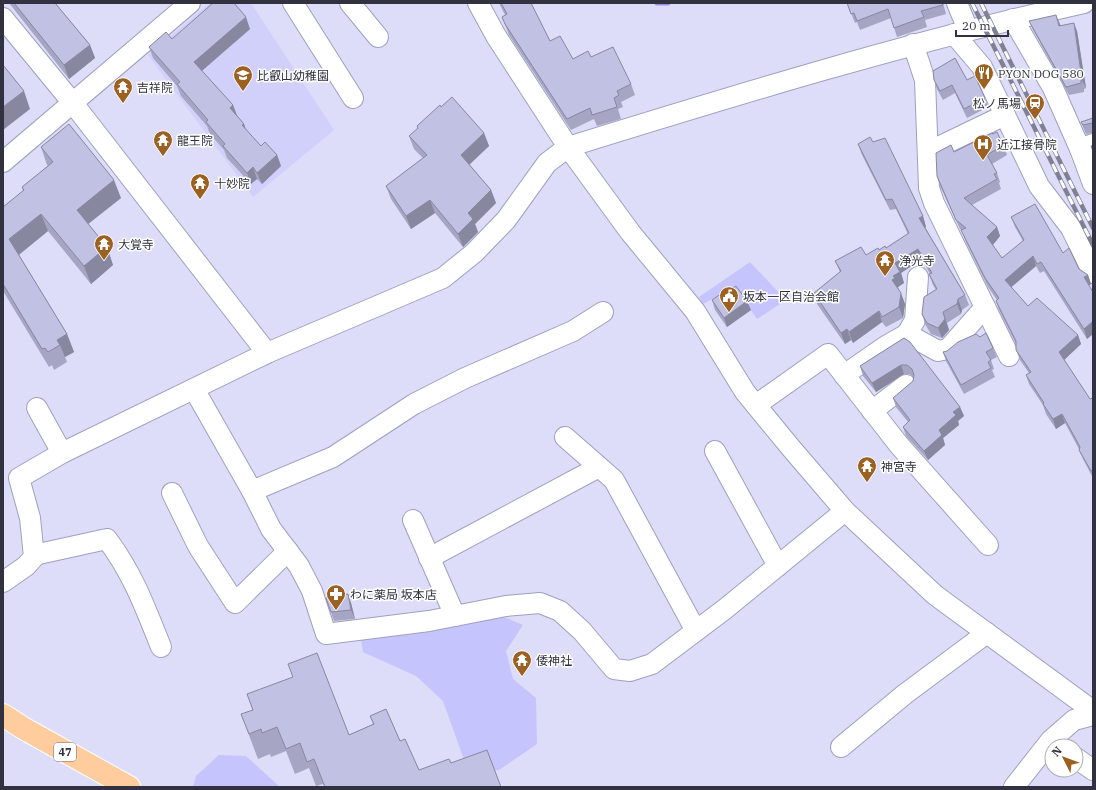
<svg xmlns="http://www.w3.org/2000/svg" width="1096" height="790" font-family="'IBM Plex Serif','Noto Sans JP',serif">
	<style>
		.built { fill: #d0d0fb }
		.green { fill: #c5c4fd }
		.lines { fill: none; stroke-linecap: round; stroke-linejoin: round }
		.stream { stroke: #9691e7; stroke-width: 5 }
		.minor-casing { stroke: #a09fc1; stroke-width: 22 }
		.major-casing { stroke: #fff; stroke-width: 24 }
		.minor { stroke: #fff; stroke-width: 20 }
		.major { stroke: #fecc9d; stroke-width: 22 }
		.rail-casing { stroke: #808094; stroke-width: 4.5 }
		.rail { stroke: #fff; stroke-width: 3; stroke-dasharray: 9; stroke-linecap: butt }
		.wall { fill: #a6a6c4 }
		.shaded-wall { fill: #8787a0 }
		.building { fill: #c1c1e4; stroke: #8787a0 }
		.labels { text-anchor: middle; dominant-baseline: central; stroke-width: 3; stroke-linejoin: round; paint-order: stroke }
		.shield { fill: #fff; stroke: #6f6f79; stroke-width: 1 }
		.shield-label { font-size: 11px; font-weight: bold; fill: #31313f }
		.poi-label { font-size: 12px; fill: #31313f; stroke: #fff; text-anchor: start }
	</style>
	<rect width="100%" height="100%" fill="#ddddfa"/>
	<path class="built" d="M210 3H251L334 130 253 197 148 55Z"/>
	<g class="green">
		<path d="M750 262 786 300 757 319 735 287 703 304 699 297Z"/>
		<path d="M502 616 523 625 506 651 513 679 536 698 537 744 499 770 468 771 443 701 416 676 363 652 361 639Z"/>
		<path d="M219 755 246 756 280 787H193L196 776Z"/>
	</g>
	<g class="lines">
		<path class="stream" d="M657 3H668"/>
		<defs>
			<g id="minor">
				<path d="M293 3 353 98"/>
				<path d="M350 3 378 37"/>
				<path d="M478 3 496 36 568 147 630 232 695 311 745 392 791 448 845 511 935 595 1093 711"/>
				<path d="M957 3 968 30"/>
				<path d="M3 18 72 102 267 353"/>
				<path d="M1013 19 1053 88 1080 149 1093 144"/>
				<path d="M954 34 982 67 1039 186 1071 228 1093 273"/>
				<path d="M913 44 925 80 929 188 934 203 1009 356"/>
				<path d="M1080 149 1093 184"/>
				<path d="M928 152 1005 115"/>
				<path d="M3 162 190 3"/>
				<path d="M907 334 915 320 918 277"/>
				<path d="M844 375 886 346 907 334 938 351 948 349 985 307"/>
				<path d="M194 389 252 491 271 529 299 566 312 591 326 634 429 621 506 606 540 603 560 611 582 631 614 669 630 671 652 664 725 609 845 511"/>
				<path d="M756 405 828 354 899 445 988 545"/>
				<path d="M37 408 62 453"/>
				<path d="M872 411 906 385"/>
				<path d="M565 437 614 480 696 631"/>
				<path d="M715 451 778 566"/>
				<path d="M252 491 333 457 414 404 465 378 573 331 603 312"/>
				<path d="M172 493 198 546 235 603 288 551"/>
				<path d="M413 520 455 616"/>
				<path d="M34 555 107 539C133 574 145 607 161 647"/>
				<path d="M429 558 599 467"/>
				<path d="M3 582 26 566 34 557 30 518 19 478 62 453 267 353 443 278 474 253 506 220 547 163 568 147C739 94 909 42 1084 3"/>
				<path d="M841 747 905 694 987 633"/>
				<path d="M1076 758 1093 770"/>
				<path d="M1014 787 1051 740 1074 720 1093 715"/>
			</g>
			<path id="major" d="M3 715 23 728 129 787"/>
		</defs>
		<use href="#minor" class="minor-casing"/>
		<use href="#major" class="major-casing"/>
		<use href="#minor" class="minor"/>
		<use href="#major" class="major"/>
		<defs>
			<g id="rail">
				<path d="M972 3 1093 245"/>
				<path d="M981 3 1093 228"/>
			</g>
		</defs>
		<use href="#rail" class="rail-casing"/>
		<use href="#rail" class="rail"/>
	</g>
	<g class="wall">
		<path d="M9 3H55L90 45 95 58 69 79Z"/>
		<path d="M499 3H531L550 41 573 59 591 57 631 84 635 95 621 102 623 107 618 109 621 119 597 126 594 119 571 130 509 35 502 17 505 15Z"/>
		<path d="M847 3H943L946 14 925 20 927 27 897 37 891 18 860 30 857 22 855 23Z"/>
		<path d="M1029 21 1060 26 1077 31 1086 88 1084 89V92L1069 95 1033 30Z"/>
		<path d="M250 29 202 71 233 105 237 115 244 124 246 130 261 146 277 155 281 166 262 184 257 179 251 184 227 158 224 150 210 134 207 126 181 96 177 86 153 58 149 47 172 39Z"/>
		<path d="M934 80H967L985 98 988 107 967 118 955 93 943 100 937 89Z"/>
		<path d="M441 107 484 133 489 146 469 164 491 190 496 203 475 224 478 232 463 247 435 213 411 229 391 199 386 186 423 158 414 149 409 136 418 129 417 126Z"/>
		<path d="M1093 118V133L1086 134 1081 122Z"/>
		<path d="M873 142 923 216 926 227H925L965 295 969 305 962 310 961 314 947 323 949 330 942 338 931 334 925 324 922 314 936 290 933 285 929 274H930L922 259 901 273 904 283 898 287 905 304 903 318 886 327 882 322 853 343 851 340 845 344 817 304 814 293 840 272 835 261 866 255 886 248 908 234 896 209 890 210 862 155 858 144Z"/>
		<path d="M1003 145 1007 155 992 164 997 173 1000 182 999 183 1001 189 972 205 997 227 1000 236 993 245 1002 258 1023 241 1015 227 1011 217 1063 253 1079 269 1088 275 1091 284 1089 286 1093 292V334L1087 339 1044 271 1040 273 1036 266 1011 287 1028 306 1078 335 1081 344 1064 360 1090 399H1093V478L1083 459 1079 450V449L1065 423 1056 429 1046 414 1043 405 1029 384 1026 375 1029 373 1020 360 1016 350V344L999 310 996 301 997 300 988 287 965 240 962 231 960 229 940 186 937 176 954 152Z"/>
		<path d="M41 147 121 198 88 224 107 247 113 265 91 284 48 231 19 255 67 334 74 352 65 357 67 362 54 370 52 365 49 367 3 291V207L23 191 22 187 48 166 47 165Z"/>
		<path d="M712 300 751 310 727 327 715 310Z"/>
		<path d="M904 338 960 407 964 416 958 421 959 425 943 438 945 445 928 460 906 436 903 427 908 422 896 407 893 398 913 381 914 377 910 374H904L876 392 863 376 860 366Z"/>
		<path d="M993 348 997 357 991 360 994 369 992 370 995 377 964 394 946 361 943 352Z"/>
		<path d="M351 603 355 619 334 621 331 612Z"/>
		<path d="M247 694 349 735 373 724 370 716 400 741 419 770 451 763 501 787H325L323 784 316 786 309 768 295 774 286 751 271 757 270 754 258 759 241 714 253 710Z"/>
	</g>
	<g class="shaded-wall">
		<path d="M1056 15 1060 24 1062 35 1059 26Z"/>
		<path d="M246 17 250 29 198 74 194 62Z"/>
		<path d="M1074 23 1077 31 1086 88 1082 80Z"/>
		<path d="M90 45 95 58 69 79 64 65Z"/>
		<path d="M24 91 30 109 3 130V107Z"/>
		<path d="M233 105 237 116 230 108Z"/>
		<path d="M244 124 248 135 242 125Z"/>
		<path d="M484 133 489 146 466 168 461 155Z"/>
		<path d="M277 155 281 166 262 184 257 173Z"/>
		<path d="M253 167 257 179 251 184 247 173Z"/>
		<path d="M114 180 121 198 83 228 77 210Z"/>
		<path d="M491 190 496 203 475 224 478 232 463 247 458 234 468 213Z"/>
		<path d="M430 200 435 213 411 229 406 216Z"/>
		<path d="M41 214 48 231 16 257 9 239Z"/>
		<path d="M923 216 926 227 923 229 919 218Z"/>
		<path d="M997 227 1000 236 991 247 987 237Z"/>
		<path d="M107 247 113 265 91 284 84 266Z"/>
		<path d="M918 249 922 259 901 273 904 283 898 287V289L892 280 893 276 895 263Z"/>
		<path d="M1033 256 1036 266 1008 290 1005 280Z"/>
		<path d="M1088 275 1091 284 1087 287 1084 277Z"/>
		<path d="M901 293 905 304 903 318 899 307Z"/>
		<path d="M958 299 962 310 961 314 957 304Z"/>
		<path d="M747 301 751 310 727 327 724 318Z"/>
		<path d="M879 311 882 322 853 343 849 332Z"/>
		<path d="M943 312 949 330 942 338 938 328Z"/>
		<path d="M1092 322 1093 324V334L1087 339 1084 329Z"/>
		<path d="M847 329 851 340 845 344 841 333Z"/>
		<path d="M67 334 74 352 65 357 60 345 57 340Z"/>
		<path d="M1078 335 1081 344 1062 362 1059 352Z"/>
		<path d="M901 365 904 374 876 392 872 383Z"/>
		<path d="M960 407 964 416 958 421 959 425 943 438 945 445 928 460 924 451 939 430 953 412Z"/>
		<path d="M1062 414 1065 423 1056 429 1053 419Z"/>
		<path d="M348 594 351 603 355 619 351 610Z"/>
	</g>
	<g class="building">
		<path d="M14 3H55L90 45 64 65Z"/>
		<path d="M213 3H234L246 17 194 62 233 105 230 108 244 124 242 125 261 146 265 142 277 155 257 173 253 167 247 173 223 146 225 144 206 122 208 120 177 84 180 82 149 47 166 32 172 39Z"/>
		<path d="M501 3H531L550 41 560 36 573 59 588 51 591 57 613 47 631 84 617 91 619 95 614 98 617 107 592 115 590 108 567 119 505 24 502 17 507 14Z"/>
		<path d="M847 3H942L943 5 921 11 924 17 894 28 888 9 857 21 854 13 851 14Z"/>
		<path d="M1056 15 1059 26 1074 23 1082 80H1081V83L1066 87 1029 21Z"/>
		<path d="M955 58 967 80 975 76 985 98 964 109 952 85 940 91 934 80 933 71Z"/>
		<path d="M3 65 24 91 3 107Z"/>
		<path d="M452 97 484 133 461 155 491 190 468 213 473 219 458 234 430 200 406 216 386 186 427 155 409 136 418 128 417 126 440 105 441 107Z"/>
		<path d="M1093 118V124L1092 123 1083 125 1081 122Z"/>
		<path d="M69 124 114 180 77 210 107 247 84 266 41 214 9 239 67 334 57 340 60 345 48 352 45 348 42 349 3 284V207L24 190 22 187 53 162 41 147Z"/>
		<path d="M997 132 1003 145 987 155 997 173 994 174 997 179 964 198 997 227 987 237 1002 258 1024 240 1011 217 1035 204 1063 253 1069 248 1079 269 1088 275 1084 277 1093 292V323L1092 322 1084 329 1041 262 1037 264 1033 256 1005 280 1028 306 1037 298 1078 335 1059 352 1090 399 1093 398V470L1091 471 1079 450 1080 447 1062 414 1053 419 1043 404 1044 403 1026 375 1031 372 1016 350V341L996 301 999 298 985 278 961 230 966 228 956 220 937 176 936 153 951 145 954 152 992 133 993 134Z"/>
		<path d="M870 137 873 142 885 138 923 216 919 218 965 295 958 299 957 304 943 312 945 319 938 328 927 323 922 314 924 297 937 289 929 274 932 273 918 249 895 263 900 272 893 276 895 278 892 280 901 293 899 307 882 317 879 311 849 332 847 329 841 333 814 293 841 271 835 261 861 247 866 255 878 248 879 250 885 246 886 248 909 233 892 199 886 200 858 144Z"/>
		<path d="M1093 145V151L1091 146Z"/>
		<path d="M736 286 747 301 724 318 712 300 725 291H729Z"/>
		<path d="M986 333 993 348 986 352 991 360 988 362 991 368 961 385 943 352 947 351 958 342 976 334 980 337Z"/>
		<path d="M904 338 910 342 960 407 953 412 956 415 939 430 942 435 924 451 903 427 910 420 893 398 913 381 914 375 912 369 907 365H901L872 383 860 366Z"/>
		<path d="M348 594 351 610 331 612 326 598Z"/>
		<path d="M317 653 349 735 374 724 370 716 386 709 400 741 405 739 419 770 449 759 451 763 487 750 501 787H325L314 759 307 762 300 743 286 749 277 727 262 733 261 729 249 734 241 714 253 710 247 694 293 677 288 664Z"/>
	</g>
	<defs>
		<symbol id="restaurant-pin" viewBox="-11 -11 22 30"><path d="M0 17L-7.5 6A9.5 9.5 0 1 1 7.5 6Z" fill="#9c6021" stroke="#fff"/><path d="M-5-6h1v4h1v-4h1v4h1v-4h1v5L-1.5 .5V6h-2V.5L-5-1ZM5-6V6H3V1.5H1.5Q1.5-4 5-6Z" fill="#fff"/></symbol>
		<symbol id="school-pin" viewBox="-11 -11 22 30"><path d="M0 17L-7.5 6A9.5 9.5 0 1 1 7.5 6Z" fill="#9c6021" stroke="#fff"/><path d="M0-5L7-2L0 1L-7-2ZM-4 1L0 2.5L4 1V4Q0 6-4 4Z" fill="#fff"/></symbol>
		<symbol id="temple-pin" viewBox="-11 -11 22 30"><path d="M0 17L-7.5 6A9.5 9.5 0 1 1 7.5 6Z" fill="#9c6021" stroke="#fff"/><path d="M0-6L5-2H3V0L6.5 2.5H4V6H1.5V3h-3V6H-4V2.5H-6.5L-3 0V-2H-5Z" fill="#fff"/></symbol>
		<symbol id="station-pin" viewBox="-11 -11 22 30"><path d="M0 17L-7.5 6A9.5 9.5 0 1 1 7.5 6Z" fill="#9c6021" stroke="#fff"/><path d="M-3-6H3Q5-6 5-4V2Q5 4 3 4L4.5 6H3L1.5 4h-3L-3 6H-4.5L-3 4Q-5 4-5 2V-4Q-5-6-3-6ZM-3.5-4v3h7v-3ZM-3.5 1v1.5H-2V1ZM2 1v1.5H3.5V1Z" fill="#fff"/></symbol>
		<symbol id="hospital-pin" viewBox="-11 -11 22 30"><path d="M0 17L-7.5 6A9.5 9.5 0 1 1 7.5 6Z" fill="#9c6021" stroke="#fff"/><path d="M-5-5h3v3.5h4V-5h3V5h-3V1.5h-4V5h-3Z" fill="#fff"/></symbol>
		<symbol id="civic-pin" viewBox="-11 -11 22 30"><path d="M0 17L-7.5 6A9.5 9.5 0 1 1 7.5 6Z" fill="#9c6021" stroke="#fff"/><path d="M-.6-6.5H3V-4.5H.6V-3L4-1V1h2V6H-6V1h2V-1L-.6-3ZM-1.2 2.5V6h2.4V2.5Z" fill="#fff"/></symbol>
		<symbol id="pharmacy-pin" viewBox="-11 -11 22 30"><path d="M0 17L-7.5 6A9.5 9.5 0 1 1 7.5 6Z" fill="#9c6021" stroke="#fff"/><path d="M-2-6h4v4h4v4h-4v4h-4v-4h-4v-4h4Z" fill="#fff"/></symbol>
	</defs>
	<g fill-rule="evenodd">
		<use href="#restaurant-pin" x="973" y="62" width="22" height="30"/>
		<use href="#school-pin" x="232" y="64" width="22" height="30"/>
		<use href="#temple-pin" x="112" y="76" width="22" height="30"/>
		<use href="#station-pin" x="1024" y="92" width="22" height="30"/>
		<use href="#temple-pin" x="152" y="129" width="22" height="30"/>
		<use href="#hospital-pin" x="972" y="133" width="22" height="30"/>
		<use href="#temple-pin" x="189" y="172" width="22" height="30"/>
		<use href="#temple-pin" x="93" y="233" width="22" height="30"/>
		<use href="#temple-pin" x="874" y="249" width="22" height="30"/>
		<use href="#civic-pin" x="718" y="285" width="22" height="30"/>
		<use href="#temple-pin" x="856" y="455" width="22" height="30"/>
		<use href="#pharmacy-pin" x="325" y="583" width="22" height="30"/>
		<use href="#temple-pin" x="511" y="649" width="22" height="30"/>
	</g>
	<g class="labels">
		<rect class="shield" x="54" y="743" width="22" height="18" rx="3"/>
		<g class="shield-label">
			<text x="65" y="752">47</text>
		</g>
		<g class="poi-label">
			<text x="998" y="73">PYON DOG 580</text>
			<text x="257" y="75">比叡山幼稚園</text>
			<text x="137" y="87">吉祥院</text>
			<text x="1021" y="103" text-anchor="end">松ノ馬場</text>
			<text x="177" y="140">龍王院</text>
			<text x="997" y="144">近江接骨院</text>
			<text x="214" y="183">十妙院</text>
			<text x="118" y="244">大覚寺</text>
			<text x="899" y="260">浄光寺</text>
			<text x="743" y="296">坂本一区自治会館</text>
			<text x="881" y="466">神宮寺</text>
			<text x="350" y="594">わに薬局 坂本店</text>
			<text x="536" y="660">倭神社</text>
		</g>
	</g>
	<rect width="1096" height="790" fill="none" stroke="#31313f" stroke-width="8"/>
	<g transform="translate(1064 758) rotate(312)"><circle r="19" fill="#ffffff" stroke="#adadb2"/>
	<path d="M0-3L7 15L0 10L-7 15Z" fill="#9c6021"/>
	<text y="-6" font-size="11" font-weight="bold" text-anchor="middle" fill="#31313f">N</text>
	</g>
	<path d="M956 30v6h52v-6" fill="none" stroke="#31313f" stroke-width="2"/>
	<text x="962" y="30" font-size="12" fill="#31313f" stroke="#ffffff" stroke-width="3" paint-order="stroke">20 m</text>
</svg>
